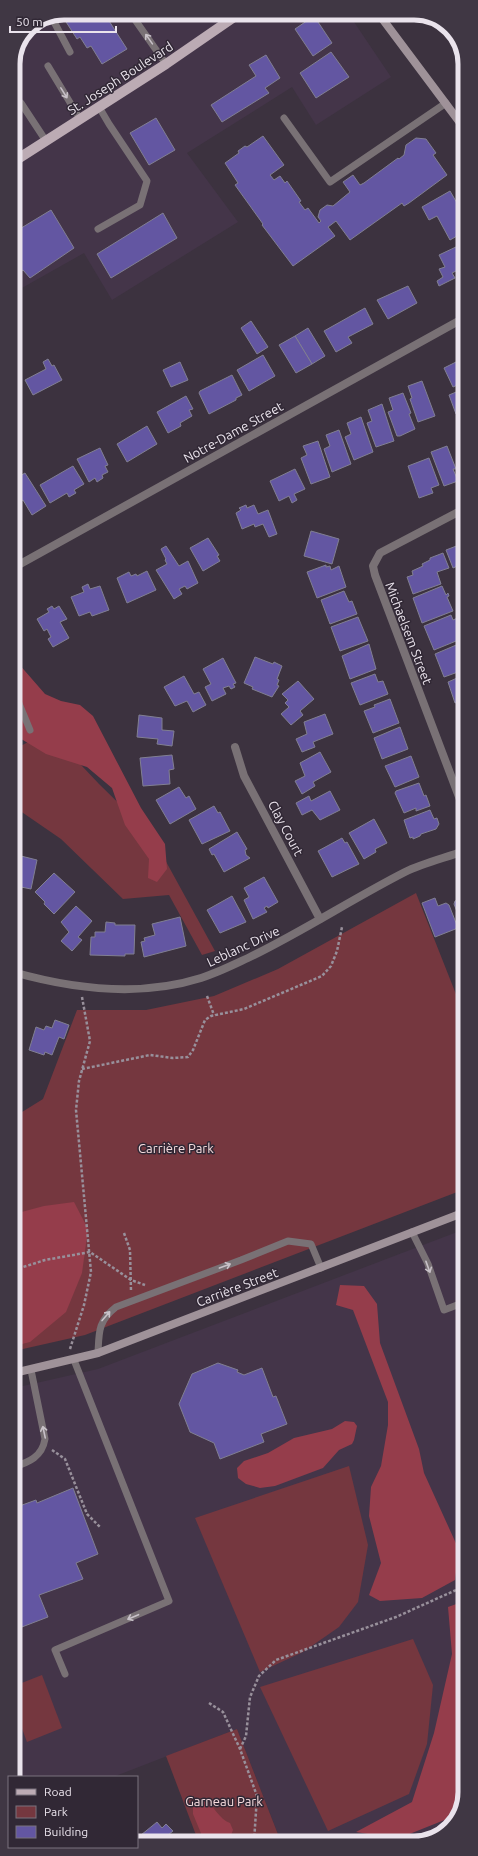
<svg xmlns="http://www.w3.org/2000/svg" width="478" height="1856" font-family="Ubuntu,sans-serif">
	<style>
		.built { fill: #443549 }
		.green { fill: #75373f }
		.forest { fill: #953d4b }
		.building { fill: #6356a2; stroke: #817f92 }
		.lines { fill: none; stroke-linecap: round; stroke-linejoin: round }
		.path { stroke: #98909b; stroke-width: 2.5; stroke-dasharray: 3 2; stroke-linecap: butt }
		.lane { stroke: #797175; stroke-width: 7 }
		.street { stroke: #797175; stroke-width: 8 }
		.secondary { stroke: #9f9299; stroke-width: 8 }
		.primary { stroke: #bcabb4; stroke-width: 10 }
		.oneway { stroke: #c8c1c8 }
		.labels { text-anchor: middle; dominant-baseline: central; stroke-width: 3; stroke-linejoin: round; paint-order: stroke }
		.street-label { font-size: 13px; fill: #eae3ec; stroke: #312835 }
		.park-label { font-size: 13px; fill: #f6dbdd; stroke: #312835 }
		.rim { fill: none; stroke: #eae3ec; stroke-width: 5 }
	</style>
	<rect width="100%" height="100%" fill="#3c323f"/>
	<g class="built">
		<path d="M64 13H348L391 77 316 125 292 87 187 153 238 222 112 300 84 253 13 293V64L28 28Z"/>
		<path d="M465 1229V1792L454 1822 401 1842H281L237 1729 113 1777H14V1388L98 1369Z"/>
	</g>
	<g class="green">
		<path d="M49 731 99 784 152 836 215 951 202 955 169 895 123 899 61 839 13 806V750Z"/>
		<path d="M416 893 465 1017V1189L85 1335 14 1351V1117L43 1099 77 1010H146L214 996 278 969Z"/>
		<path d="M349 1466 368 1545 358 1602 339 1627 303 1652 260 1672 195 1518Z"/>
		<path d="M413 1639 433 1685 427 1744 409 1794 328 1831 260 1687Z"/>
		<path d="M42 1675 62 1728 27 1742 14 1707V1686Z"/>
		<path d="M237 1729 281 1842 199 1843 166 1756Z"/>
	</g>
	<g class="forest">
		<path d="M13 660 18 663 45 694 61 701 80 705 93 716 141 808 165 844 167 869 157 882 148 878 149 859 125 825 112 788 87 767 46 754 13 734Z"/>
		<path d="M74 1202 88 1229 82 1273 66 1312 30 1342 14 1346V1214L44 1206Z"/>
		<path d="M340 1285 364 1286 377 1304 380 1343 419 1449 424 1473 459 1550 455 1580 422 1598 380 1601 369 1595 381 1563 369 1516 371 1487 381 1466 388 1425V1402L353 1310 336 1305Z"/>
		<path d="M345 1421 354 1422 357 1426 354 1440 352 1444 339 1450 323 1468 275 1486 260 1488 246 1484 238 1478 237 1468 244 1461 268 1453 294 1438 332 1429Z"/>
		<path d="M462 1602 465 1604V1792L457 1815 397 1839 356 1832 412 1802 434 1733 452 1654 448 1607Z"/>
		<path d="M205 1800C215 1807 219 1819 230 1823L233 1830 228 1843H205L193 1814V1807L198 1802Z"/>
	</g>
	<g class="building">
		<path d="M64 13H104L127 49 102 64 91 46 87 48 80 37 77 39 61 14Z"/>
		<path d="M314 16 332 43 313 56 295 29Z"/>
		<path d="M449 27 464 54V60L444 31Z"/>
		<path d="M331 52 349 77 316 98 300 73Z"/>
		<path d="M266 55 280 78 265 88 269 93 222 122 211 105 256 76 249 65Z"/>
		<path d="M156 118 175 150 149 165 130 133Z"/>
		<path d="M263 136 284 165 270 175 274 180 280 176 285 183 287 181 301 201 299 202 305 210 308 208 319 223 321 221 318 217 320 210 327 205 333 206 350 192 343 182 353 175 360 185 364 183 398 158 399 159 404 155 406 145 416 138 426 139 436 153 433 155 447 175 409 203 404 206 402 203 350 240 336 221 328 227 335 236 293 266 262 225 263 224 235 185 238 183 225 163 239 153 238 151 245 146 247 147Z"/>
		<path d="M450 191 464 215V232L450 240 437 216 429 220 422 207Z"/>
		<path d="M51 210 74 248 30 278 23 270 14 276 13 233Z"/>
		<path d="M163 213 177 238 111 278 97 254Z"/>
		<path d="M458 246 464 267 452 273 455 278 439 286 437 281 443 277 439 269 445 267 439 255Z"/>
		<path d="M408 286 417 303 388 319 377 300Z"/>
		<path d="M365 308 373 324 348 337 352 343 336 352 324 331Z"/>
		<path d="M251 321 268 347 257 354 241 328Z"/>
		<path d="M308 328 325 356 312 364 295 336Z"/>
		<path d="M295 336 312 364 296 373 279 345Z"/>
		<path d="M263 355 275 376 249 391 237 370Z"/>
		<path d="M48 359 52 366 54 365 62 380 33 395 25 380 46 369 43 362Z"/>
		<path d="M460 360 464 369V382L453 387 444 368Z"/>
		<path d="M180 362 188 380 171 387 163 370Z"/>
		<path d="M232 375 242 395 236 398V400L209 414 199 393 200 391Z"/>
		<path d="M422 381 435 416 418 422 410 399 412 398 408 386Z"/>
		<path d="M461 390 464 399V411L456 414 449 395Z"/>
		<path d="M403 393 411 413 409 414 415 429 400 436H397L388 412 393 410 389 398Z"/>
		<path d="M186 396 193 409 189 410 192 416 180 423 181 426 168 433 157 412Z"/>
		<path d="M382 404 394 441 376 447 367 423 372 421 368 410Z"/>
		<path d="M361 417 373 452 354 460 345 437 351 434 347 423Z"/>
		<path d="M147 426 157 444 127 462 117 444Z"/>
		<path d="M339 430 351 464 332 472 324 449 330 446 326 435Z"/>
		<path d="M318 441 330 477 311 484 301 458 307 455 303 446Z"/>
		<path d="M447 446 456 469H453L458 481 444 486 431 452Z"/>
		<path d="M100 448 108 465 105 466 108 472 102 475 103 478 97 482 95 478 89 482 77 459Z"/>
		<path d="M429 458 439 485 431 488 433 493 419 498 408 466Z"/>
		<path d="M73 466 84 484 74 490 76 493 69 497 67 493 50 503 40 485Z"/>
		<path d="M295 469 305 489 294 494 297 500 292 503 289 496 279 501 270 481Z"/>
		<path d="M25 473 46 506 32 515 23 500 15 505 13 501V480Z"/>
		<path d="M246 505 247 508 254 505 258 514 268 510 277 534 269 537 263 524 255 527 254 524 242 529 236 513 241 510 239 508Z"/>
		<path d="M311 531 339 539 332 564 304 556Z"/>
		<path d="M208 538 219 555 217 556 220 561 203 571 190 548Z"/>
		<path d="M464 541V563L453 568 446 550 459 545Z"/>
		<path d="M166 546 179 566 188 561 198 583 187 589 185 586 179 589 182 594 174 599 156 570 167 564 165 560 166 559 161 549Z"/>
		<path d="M443 553 449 568 437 572 441 584 413 594 407 577 413 575 412 571 423 566 422 564 430 560V558Z"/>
		<path d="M326 565V567L330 566 331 570 339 566 346 587 317 598 307 572Z"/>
		<path d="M147 571 156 590 127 603 117 578 129 572 131 576 136 574 137 576Z"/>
		<path d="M88 584 90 589 100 586 109 610 92 616 90 612 79 616 71 597 84 592 82 587Z"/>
		<path d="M442 586 446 595 448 593 449 596 447 597 453 611 422 623 413 598Z"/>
		<path d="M344 591 349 602 352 601 357 614 330 624 321 600Z"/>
		<path d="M52 606 54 609 59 606 67 619 60 622 69 638 53 647 48 639 51 637 47 629 44 631 37 619 49 612 47 609Z"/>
		<path d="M451 615 453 620 460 617 464 626 457 629 461 639 434 650 424 626Z"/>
		<path d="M358 617 368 641 340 651 331 627Z"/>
		<path d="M461 643 464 652V667L458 669V672L444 677 435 654Z"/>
		<path d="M369 644 376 669 350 679 342 656Z"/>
		<path d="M255 657 273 664 274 662 282 666 277 679 279 680 277 685 279 686 272 697 252 689 253 687 244 683Z"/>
		<path d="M223 658 236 683 233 684 235 687 231 689 229 686 223 688 226 694 212 701 205 687 211 684 203 669Z"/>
		<path d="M375 674 378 682 383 681 388 694 360 705 351 683Z"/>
		<path d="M464 675V699L455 703 448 682Z"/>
		<path d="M184 676 194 694 199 692 206 705 193 712 187 701 175 706 164 687Z"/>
		<path d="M298 681 314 699 300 711 303 715 291 725 281 714 289 707 285 703 288 700 282 694Z"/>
		<path d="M390 699 399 723 373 733 364 711 375 707 374 705Z"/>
		<path d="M464 706V730L459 717 463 715 461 708Z"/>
		<path d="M325 714 333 734 313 742 315 747 302 752 296 739 307 734 304 722Z"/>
		<path d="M139 715 162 718V730L174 731 172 746 157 744 158 739 137 737Z"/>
		<path d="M400 727 408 749 382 759 374 738Z"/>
		<path d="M320 752 331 772 313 782 315 786 302 794 295 781 305 776 300 763Z"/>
		<path d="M172 755 174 769 169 770 170 784 143 786 140 758Z"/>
		<path d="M411 756 419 777 395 787 385 766Z"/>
		<path d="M419 783 424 796 426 795 430 806 416 811V808L404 813 395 793 396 791Z"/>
		<path d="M179 787 186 798 189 796 196 809 170 824 156 800Z"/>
		<path d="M330 791 340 810 320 820 312 810 302 815 296 803 309 796 311 801Z"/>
		<path d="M214 806 218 813 220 812 230 831 202 844 189 820Z"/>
		<path d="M430 810 434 819 437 818 439 824 436 829 421 834 420 836 413 839V837L410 838 404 820Z"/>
		<path d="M374 819 387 843 375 849 376 852 364 859 349 833Z"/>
		<path d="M237 832 247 849 245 850 246 855 250 858 224 872 214 854 212 855 209 849Z"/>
		<path d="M342 838 345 843 347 842 359 864 332 877 318 851Z"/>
		<path d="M13 854 37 860 31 889 16 886 17 883 13 882Z"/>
		<path d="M54 873 75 892 54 914 44 904 45 902 35 892Z"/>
		<path d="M264 877 278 902 268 908 267 906 264 908 267 912 253 919 244 900 249 897 244 888Z"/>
		<path d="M465 888V927H463L454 904 455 901 462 898 459 890Z"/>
		<path d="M232 896 246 922 220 933 207 910Z"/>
		<path d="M435 898 438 906 446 903 449 905 458 928 435 937 422 903Z"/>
		<path d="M76 906 92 921 78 937 82 940 72 951 61 941 69 932 61 922Z"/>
		<path d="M180 917 186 946 144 957 141 942 145 941 144 938 155 935 152 924Z"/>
		<path d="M106 922 115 923V925H135L134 954H125V956L90 955 91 937H95V932H105Z"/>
		<path d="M14 1009 19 1011 17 1018 20 1019 14 1041Z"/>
		<path d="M55 1020 69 1025 64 1039 59 1037 52 1055 45 1052 44 1055 29 1050 36 1027 44 1030 46 1026 52 1028Z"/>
		<path d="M218 1363 238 1370 237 1372 244 1375 262 1368 273 1397 276 1396 287 1424 261 1434 264 1442 220 1459 214 1443 190 1432 179 1404 192 1374Z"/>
		<path d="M73 1488 98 1554 76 1563 83 1579 39 1595 48 1617 14 1630V1508L36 1500 37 1503Z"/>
		<path d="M157 1822 162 1828 166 1824 173 1831 168 1835 174 1841 172 1843H145L146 1841 141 1835Z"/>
	</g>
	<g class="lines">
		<g class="path">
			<path d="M198 13 206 15"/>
			<path d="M207 996 214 1015"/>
			<path d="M82 1069 150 1055 173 1058 188 1057 193 1050 205 1020 211 1016 244 1009 322 976 331 966 337 951 342 927"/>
			<path d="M124 1233 130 1250 131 1291"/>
			<path d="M14 1270 45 1260 90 1252 131 1280 145 1285"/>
			<path d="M70 1349 84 1305 91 1272 76 1110 79 1081 90 1041 82 997"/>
			<path d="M52 1450 65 1459 87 1514 100 1527"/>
			<path d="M209 1703 223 1712 240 1749 257 1796 254 1842"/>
			<path d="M240 1749 246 1736 250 1697 259 1676 276 1660 396 1617 465 1586"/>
		</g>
		<g class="lane">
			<path d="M131 14 166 64"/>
			<path d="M52 18 70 52"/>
			<path d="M48 66 80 119"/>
			<path d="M21 103 46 141"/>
			<path d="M284 118 330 182 446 103"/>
			<path d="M98 229 140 205 147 181 109 124 99 107"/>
			<path d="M13 689 30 730"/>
			<path d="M412 1232 428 1264 444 1310 465 1302"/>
			<path d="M98 1353C99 1332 98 1321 116 1307L241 1260 288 1241 311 1244 321 1268"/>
			<path d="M14 1467C29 1462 42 1457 45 1439L31 1370"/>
			<path d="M65 1674 55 1650 169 1601 74 1360"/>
		</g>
		<g class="street">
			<path d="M464 509 380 553 373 566 375 575 464 810"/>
			<path d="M13 568 464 318"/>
			<path d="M235 747 244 776 320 919"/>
			<path d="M13 972C73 989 141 997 201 978 217 973 233 965 248 958 302 932 352 899 405 872 423 863 445 858 464 851"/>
		</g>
		<g class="secondary">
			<path d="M378 13 464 128"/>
			<path d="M14 1373 98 1353 465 1212"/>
		</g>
		<path class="primary" d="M13 162 166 64 240 13"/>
	</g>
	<defs><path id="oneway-shaft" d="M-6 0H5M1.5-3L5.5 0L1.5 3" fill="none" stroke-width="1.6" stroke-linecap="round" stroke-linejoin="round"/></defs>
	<g class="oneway">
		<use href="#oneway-shaft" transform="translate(149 39) rotate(-125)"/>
		<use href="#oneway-shaft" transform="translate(64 93) rotate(58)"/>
		<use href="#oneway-shaft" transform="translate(225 1266) rotate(-20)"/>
		<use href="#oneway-shaft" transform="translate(428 1267) rotate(70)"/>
		<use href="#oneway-shaft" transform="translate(106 1316) rotate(-49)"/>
		<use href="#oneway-shaft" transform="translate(44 1432) rotate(-102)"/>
		<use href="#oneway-shaft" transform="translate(133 1617) rotate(157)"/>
	</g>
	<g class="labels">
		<g class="street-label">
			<text transform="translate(120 78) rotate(-33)">St. Joseph Boulevard</text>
			<text transform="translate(233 432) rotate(-29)">Notre-Dame Street</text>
			<text transform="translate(409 633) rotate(69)">Michaelsem Street</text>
			<text transform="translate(286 828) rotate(62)">Clay Court</text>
			<text transform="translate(243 946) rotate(-25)">Leblanc Drive</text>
			<text transform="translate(237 1287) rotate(-21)">Carrière Street</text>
		</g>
		<g class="park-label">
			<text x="176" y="1148">Carrière Park</text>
			<text x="224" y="1801">Garneau Park</text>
		</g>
	</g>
	<path d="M0 0H478V1856H0ZM64 20H414A44 44 0 0 1 458 64V1792A44 44 0 0 1 414 1836H64A44 44 0 0 1 20 1792V64A44 44 0 0 1 64 20Z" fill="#403744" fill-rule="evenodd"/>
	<path class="rim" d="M64 20H414A44 44 0 0 1 458 64V1792A44 44 0 0 1 414 1836H64A44 44 0 0 1 20 1792V64A44 44 0 0 1 64 20Z"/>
	<rect x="8" y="1776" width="130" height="72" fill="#312835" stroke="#7b737e"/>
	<rect x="16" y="1789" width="20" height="6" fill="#bcabb4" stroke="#7b737e"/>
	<text x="44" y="1796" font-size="12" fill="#eae3ec">Road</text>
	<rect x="16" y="1806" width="20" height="12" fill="#75373f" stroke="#7b737e"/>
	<text x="44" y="1816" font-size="12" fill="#eae3ec">Park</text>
	<rect x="16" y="1826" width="20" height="12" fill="#6356a2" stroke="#7b737e"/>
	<text x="44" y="1836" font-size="12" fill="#eae3ec">Building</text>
	<path d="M10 26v6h106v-6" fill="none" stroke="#eae3ec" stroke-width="2"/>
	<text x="16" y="26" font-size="12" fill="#eae3ec" stroke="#312835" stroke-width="3" paint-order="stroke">50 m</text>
</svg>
